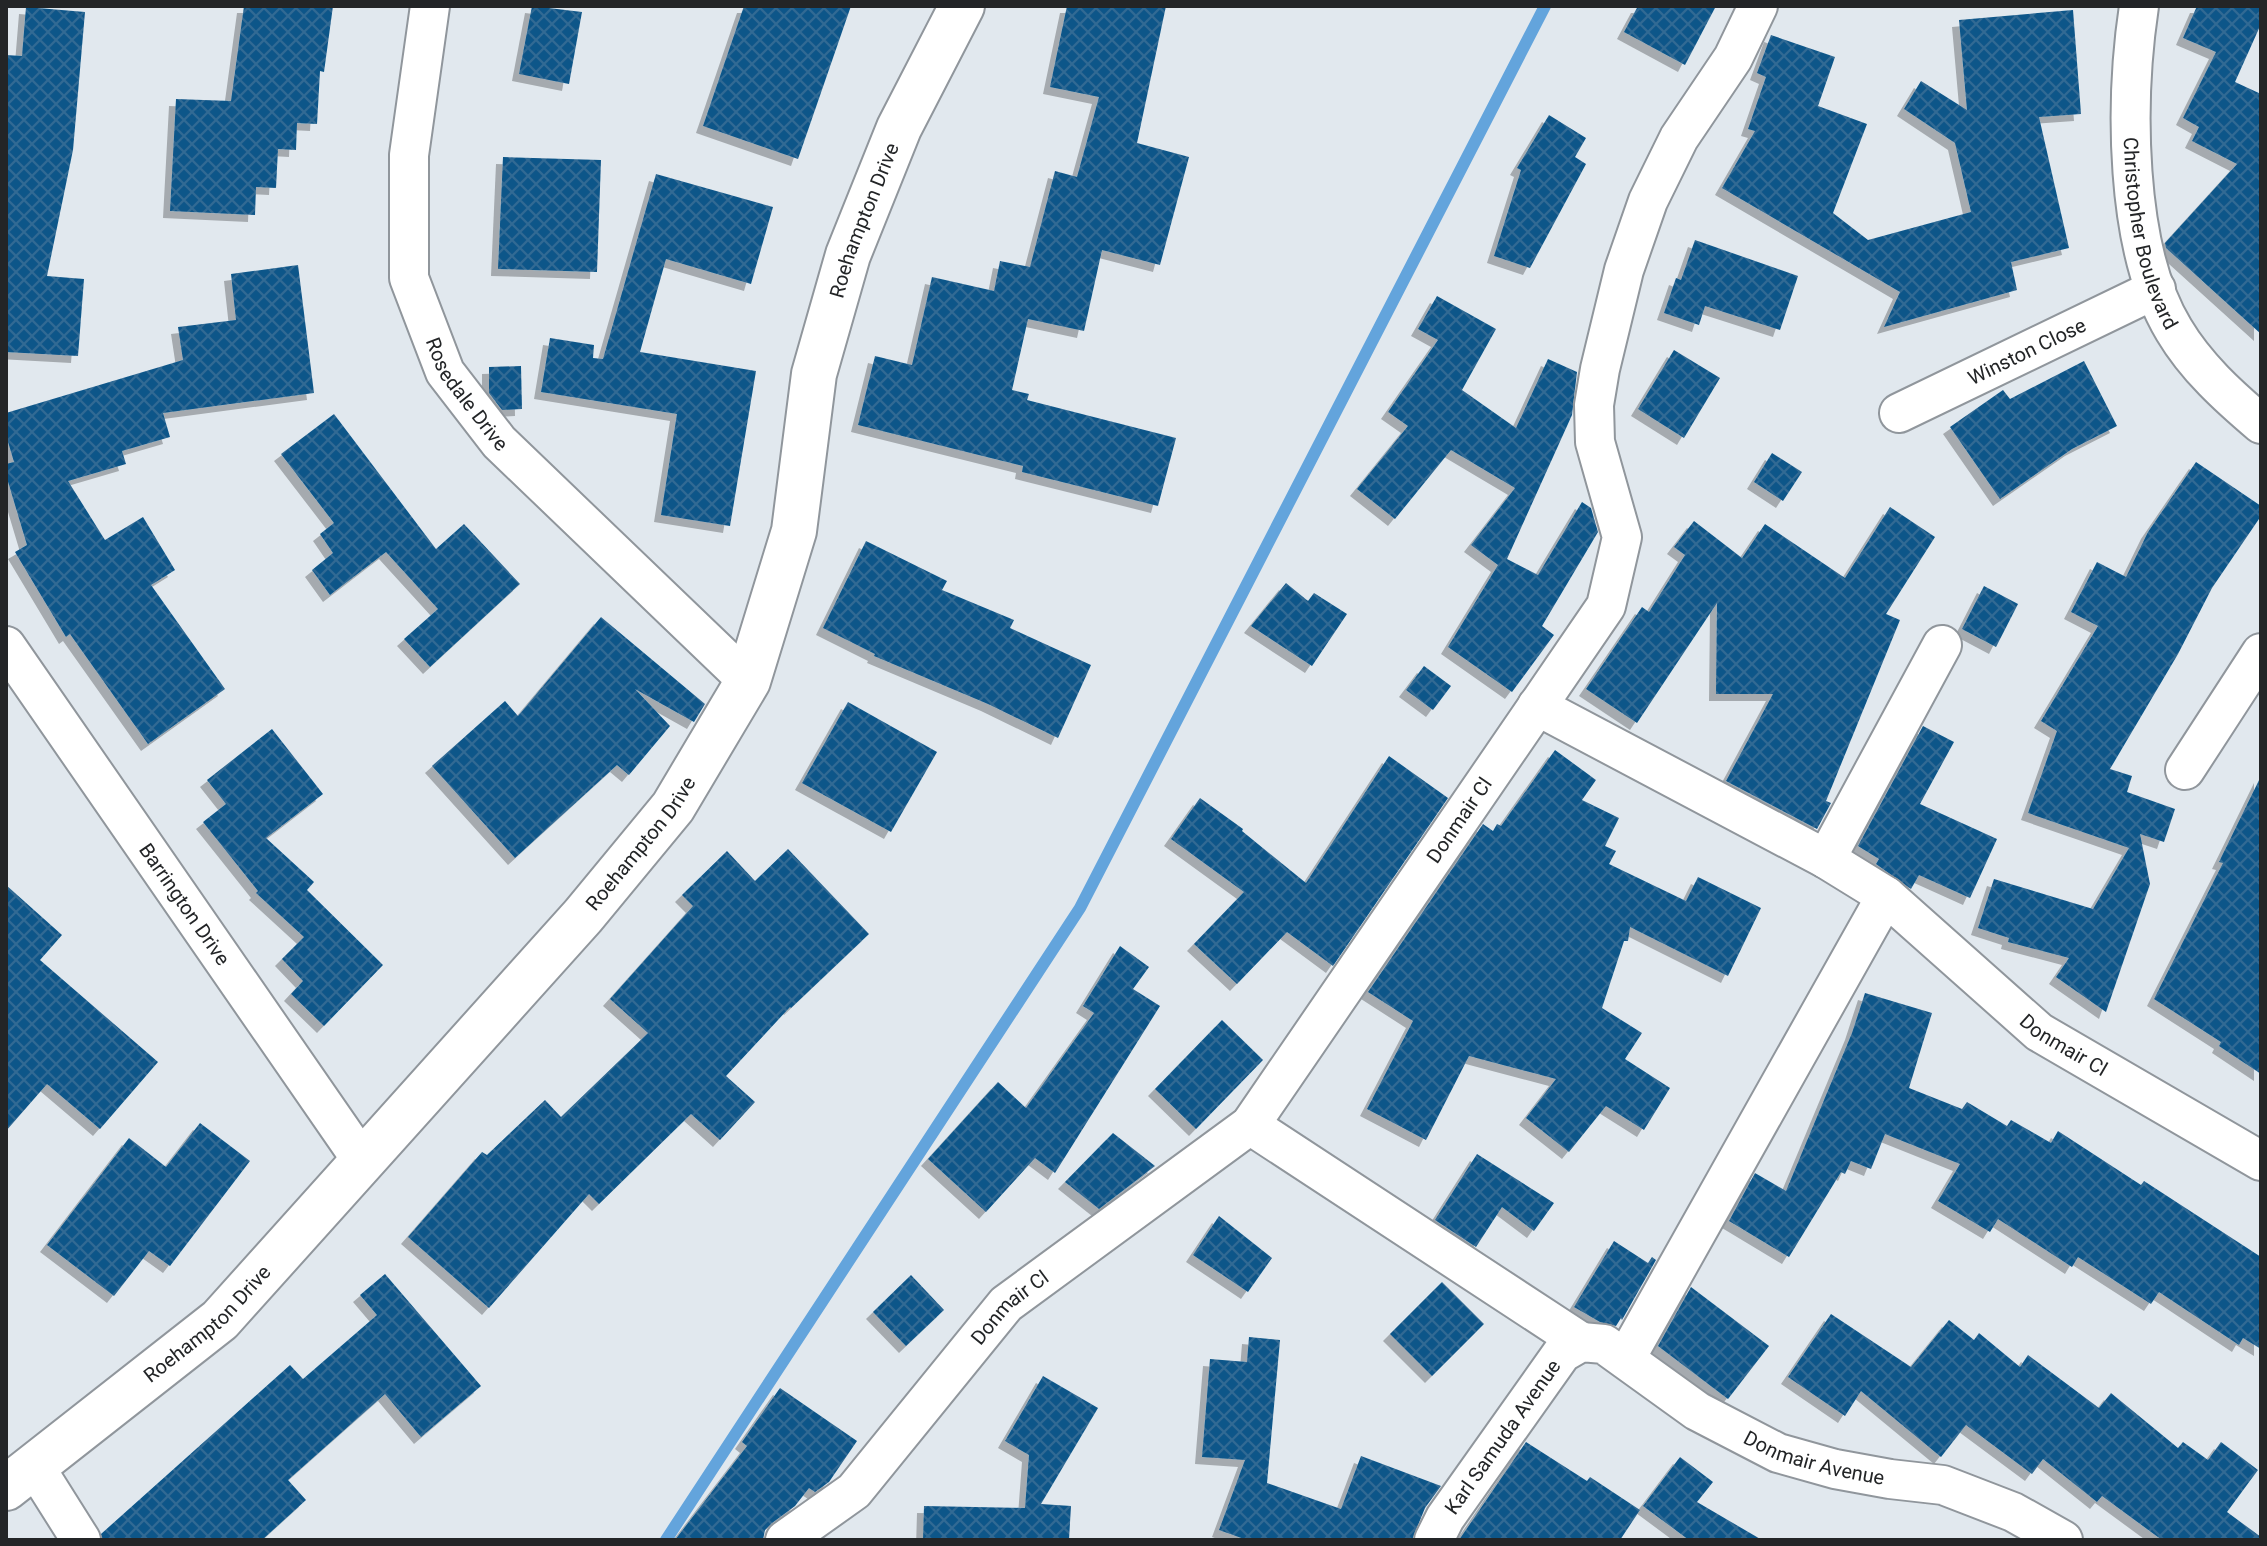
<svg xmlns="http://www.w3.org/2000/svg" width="2267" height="1546" font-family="Roboto,sans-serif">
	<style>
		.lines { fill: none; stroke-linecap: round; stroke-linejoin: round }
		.stream { stroke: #63a4dc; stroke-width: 12 }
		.building { fill: url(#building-cross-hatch); filter: url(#shadow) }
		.minor-casing { stroke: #90969c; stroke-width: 42 }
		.tertiary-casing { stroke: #90969c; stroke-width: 48 }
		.minor { stroke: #fff; stroke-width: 38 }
		.tertiary { stroke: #fff; stroke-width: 44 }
		.labels { text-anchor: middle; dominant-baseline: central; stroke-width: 8; stroke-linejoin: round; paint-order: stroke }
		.street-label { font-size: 20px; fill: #232527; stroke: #e1e8ee }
	</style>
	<defs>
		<pattern id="building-cross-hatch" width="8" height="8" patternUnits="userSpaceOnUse" patternTransform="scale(2)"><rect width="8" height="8" fill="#0f5689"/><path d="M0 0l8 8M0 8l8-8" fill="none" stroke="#326b94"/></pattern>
		<filter id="shadow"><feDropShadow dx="-7" dy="7" stdDeviation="0" flood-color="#0004"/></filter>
	</defs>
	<rect width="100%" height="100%" fill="#e1e8ee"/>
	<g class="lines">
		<path class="stream" d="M666 1540 1080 908 1545 6"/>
	</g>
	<g class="building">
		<path d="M244 6H333L324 72 320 71 317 124 297 123 296 150 278 149 276 188 256 187 255 215 170 211 176 99 231 101Z"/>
		<path d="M532 6 582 12 569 84 519 74Z"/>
		<path d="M744 6H851L798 159 703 126Z"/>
		<path d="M1067 6H1166L1137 143 1189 157 1160 265 1102 250 1084 331 1028 319 1012 390 1029 394 1027 400 1176 438 1158 506 1022 472 1023 466 858 425 875 356 912 365 932 277 994 291 1000 261 1030 267 1055 171 1077 177 1099 97 1050 87Z"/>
		<path d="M1638 6H1716L1685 65 1624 32Z"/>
		<path d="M2197 6H2261V24L2235 82 2261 94V334L2166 248 2165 243 2237 164 2192 141 2199 127 2183 118 2216 52 2183 38Z"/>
		<path d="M26 7 85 12 73 150 47 276 84 279 78 356 6 352V55L22 56Z"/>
		<path d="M2073 10 2081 114 2039 117 2069 248 2011 262 2017 290 1884 327 1900 292 1722 188 1755 131 1748 129 1766 77 1757 73 1771 35 1835 57 1818 106 1867 124 1833 213 1868 240 1971 212 1955 143 1904 109 1921 81 1967 110 1959 20Z"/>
		<path d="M1549 115 1586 138 1575 157 1586 164 1530 268 1494 256 1521 170 1517 168Z"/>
		<path d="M503 157 601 160 597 272 498 269Z"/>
		<path d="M656 174 773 207 751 284 666 259 640 352 756 371 730 526 661 515 677 414 541 392 550 338 594 345 593 358 603 359Z"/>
		<path d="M1695 240 1798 276 1780 330 1705 306 1699 325 1664 313 1676 278 1681 280Z"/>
		<path d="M298 265 314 393 163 413 170 437 122 451 126 464 68 481 105 540 143 517 175 570 151 585 225 689 148 744 70 634 66 637 15 552 27 545 6 475V464L14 462 6 435V413L183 360 178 327 236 320 231 274Z"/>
		<path d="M1437 296 1496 329 1462 390 1516 428 1548 359 1577 372 1572 415 1507 559 1538 575 1582 502 1591 508 1598 532 1542 626 1554 635 1512 692 1448 647 1498 565 1471 545 1515 488 1451 450 1395 519 1357 489 1408 426 1388 412 1438 340 1418 329Z"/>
		<path d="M1674 350 1720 378 1684 438 1638 409Z"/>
		<path d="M2084 361 2117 426 2072 449 2000 499 1950 427 2003 390 2010 399Z"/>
		<path d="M521 366 522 409 502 410 489 393V367Z"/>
		<path d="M334 414 436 549 464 524 520 584 430 667 404 639 438 609 386 552 330 595 312 570 333 553 320 534 334 523 281 454Z"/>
		<path d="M1772 453 1802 472 1783 501 1754 482Z"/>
		<path d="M2196 462 2261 506V516L2212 588 2178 654 2110 769 2132 776 2127 792 2175 809 2164 842 2140 834 2150 884 2106 1012 2056 977 2069 958 2008 942 2009 938 1978 928 1994 879 2093 909 2129 848 2028 813 2057 731 2041 721 2098 626 2071 612 2097 562 2126 577 2148 532Z"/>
		<path d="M1890 507 1935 537 1886 614 1900 620 1826 801 1831 803 1817 829 1726 781 1773 694H1716L1717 603 1637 723 1586 689 1642 607 1649 612 1685 555 1674 547 1694 521 1742 558 1765 524 1845 578Z"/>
		<path d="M866 541 947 581 942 590 1014 620 1010 628 1091 665 1058 738 988 704 874 656 875 654 823 628Z"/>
		<path d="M1286 583 1308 601 1314 593 1347 614 1312 666 1251 626Z"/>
		<path d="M1984 586 2018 604 1996 647 1962 629Z"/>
		<path d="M601 617 705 704 694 722 635 689 670 726 629 775 617 765 515 858 432 766 505 701 518 716Z"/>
		<path d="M1424 666 1451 686 1433 710 1406 690Z"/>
		<path d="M848 702 937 752 891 832 802 783Z"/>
		<path d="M1923 726 1954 742 1920 804 1997 839 1970 898 1919 875 1911 889 1876 864 1879 859 1858 846Z"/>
		<path d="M272 729 323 794 266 838 314 882 307 890 383 965 324 1026 291 994 303 981 282 959 304 937 256 893 258 891 203 822 226 804 207 780Z"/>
		<path d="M1555 750 1596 780 1582 800 1619 818 1605 846 1616 851 1609 864 1686 901 1698 877 1761 908 1728 976 1630 927 1628 941H1624L1602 1008 1642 1033 1625 1059 1670 1088 1644 1130 1606 1106 1569 1152 1526 1118 1556 1079 1469 1056 1426 1140 1367 1109 1413 1021 1368 992 1483 824 1493 831 1497 824 1501 826Z"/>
		<path d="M1389 756 1448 798 1333 966 1287 932 1237 984 1194 944 1244 892 1171 839 1200 798 1243 829 1242 831 1306 883Z"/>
		<path d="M2261 776V1074L2219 1046 2221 1042 2154 999 2223 863 2219 862Z"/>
		<path d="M788 849 869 934 791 1008 790 1007 726 1076 755 1102 720 1140 691 1114 599 1204 589 1194 489 1308 408 1237 482 1152 487 1155 545 1100 561 1117 648 1033 610 999 693 906 682 895 727 851 755 881Z"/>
		<path d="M6 885 62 935 40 960 158 1062 100 1129 47 1084 6 1131Z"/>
		<path d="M1120 946 1149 967 1133 989 1160 1006 1055 1173 1035 1158 986 1212 928 1159 998 1082 1026 1108 1094 1013 1083 1006Z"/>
		<path d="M1865 993 1932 1013 1909 1088 1962 1109 1967 1102 2007 1126 2011 1120 2051 1143 2058 1131 2141 1185 2144 1181 2261 1257V1349L2243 1338 2239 1345 2159 1292 2151 1304 2078 1257 2072 1267 1998 1219 1990 1232 1938 1201 1960 1164 1885 1134 1871 1169 1851 1161 1845 1174 1841 1172 1789 1257 1729 1221 1755 1173 1786 1191 1852 1033Z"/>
		<path d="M1222 1020 1263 1060 1196 1129 1155 1089Z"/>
		<path d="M200 1123 250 1161 170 1266 149 1251 114 1296 47 1245 129 1138 166 1167Z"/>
		<path d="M1113 1133 1155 1166 1099 1209 1065 1182Z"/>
		<path d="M1477 1154 1554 1203 1534 1231 1502 1207 1476 1247 1435 1220Z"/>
		<path d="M1219 1216 1272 1258 1248 1292 1193 1255Z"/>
		<path d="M1614 1241 1648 1263 1652 1257 1656 1260 1622 1320 1621 1318 1616 1326 1600 1322 1574 1307Z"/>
		<path d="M385 1274 481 1386 421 1437 385 1394 288 1480 306 1500 262 1540H103L101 1534 290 1365 303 1379 377 1315 360 1295Z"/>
		<path d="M911 1275 944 1310 906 1346 873 1312Z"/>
		<path d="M1442 1282 1484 1324 1432 1376 1390 1334Z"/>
		<path d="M1691 1287 1769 1346 1728 1399 1658 1346Z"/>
		<path d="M1831 1314 1911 1367 1949 1320 1974 1340 1979 1333 2020 1367 2028 1355 2099 1408 2111 1393 2178 1448 2183 1442 2208 1460 2221 1442 2258 1470 2227 1512 2261 1537V1540H2162L2102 1496 2097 1502 2043 1459 2032 1474 1966 1425 1941 1457 1861 1391 1845 1416 1788 1377Z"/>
		<path d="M1249 1337 1280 1340 1267 1483 1341 1509 1361 1456 1441 1486 1425 1508 1412 1540H1247L1219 1530 1245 1460 1202 1457 1210 1359 1247 1362Z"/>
		<path d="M1043 1376 1098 1408 1041 1504 1071 1506 1069 1540H923L924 1506 1025 1508 1029 1455 1005 1441Z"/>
		<path d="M780 1388 857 1441 829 1482 815 1492 809 1488 795 1506 772 1523 765 1530 763 1540H675L747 1446 742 1442Z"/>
		<path d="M1526 1442 1587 1481 1590 1477 1640 1510 1620 1540H1459Z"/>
		<path d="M1680 1457 1713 1482 1697 1502 1762 1540H1689L1643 1506Z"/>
	</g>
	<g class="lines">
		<defs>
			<g id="minor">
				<path id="s1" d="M430 6 409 155V278L445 372 499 442 748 681"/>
				<path id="s2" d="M2139 6C2125 99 2124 248 2174 330 2196 367 2228 396 2261 424"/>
				<path id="s3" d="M1899 413 2156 289"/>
				<path id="s4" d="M6 646 363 1162"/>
				<path id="s5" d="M1537 706 1826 859 1886 896 2039 1032 2261 1161"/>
				<path d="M2185 770 2261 653"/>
				<path d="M1826 859 1942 645"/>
				<path d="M1250 1125 1581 1342"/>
				<path d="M1626 1358 1886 896"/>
				<path d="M35 1467 81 1540"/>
				<path id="s6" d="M785 1540 854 1491 1006 1304 1250 1125 1606 606 1622 537 1595 442 1594 405 1600 369 1624 270 1648 201 1679 138 1733 58 1758 6"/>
				<path id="s7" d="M1434 1540 1445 1518 1562 1353 1581 1342 1604 1344 1697 1411 1778 1453 1835 1469 1890 1479 1943 1485 2013 1512 2063 1540"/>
			</g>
			<g id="tertiary">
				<path id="s8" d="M6 1488 220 1320 583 916 673 807 748 681 794 531 814 374 848 255 899 128 962 6"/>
			</g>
		</defs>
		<use href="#minor" class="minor-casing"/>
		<use href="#tertiary" class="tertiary-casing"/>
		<use href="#minor" class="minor"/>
		<use href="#tertiary" class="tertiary"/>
	</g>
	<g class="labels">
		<g class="street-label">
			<text stroke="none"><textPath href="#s8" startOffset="1580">Roehampton Drive</textPath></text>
			<text stroke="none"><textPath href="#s2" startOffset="230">Christopher Boulevard</textPath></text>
			<text stroke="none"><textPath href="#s3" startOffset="142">Winston Close</textPath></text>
			<text stroke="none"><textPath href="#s1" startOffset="404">Rosedale Drive</textPath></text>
			<text stroke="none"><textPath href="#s6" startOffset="998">Donmair Cl</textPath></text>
			<text stroke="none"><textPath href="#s8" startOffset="908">Roehampton Drive</textPath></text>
			<text stroke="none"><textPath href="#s4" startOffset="314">Barrington Drive</textPath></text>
			<text stroke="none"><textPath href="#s5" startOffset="630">Donmair Cl</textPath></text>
			<text stroke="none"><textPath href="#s6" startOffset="326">Donmair Cl</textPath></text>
			<text stroke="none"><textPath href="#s8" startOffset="260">Roehampton Drive</textPath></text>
			<text stroke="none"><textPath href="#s7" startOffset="124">Karl Samuda Avenue</textPath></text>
			<text stroke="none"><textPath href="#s7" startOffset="514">Donmair Avenue</textPath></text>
		</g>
	</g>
	<rect width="2267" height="1546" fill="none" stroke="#232527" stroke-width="16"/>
</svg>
